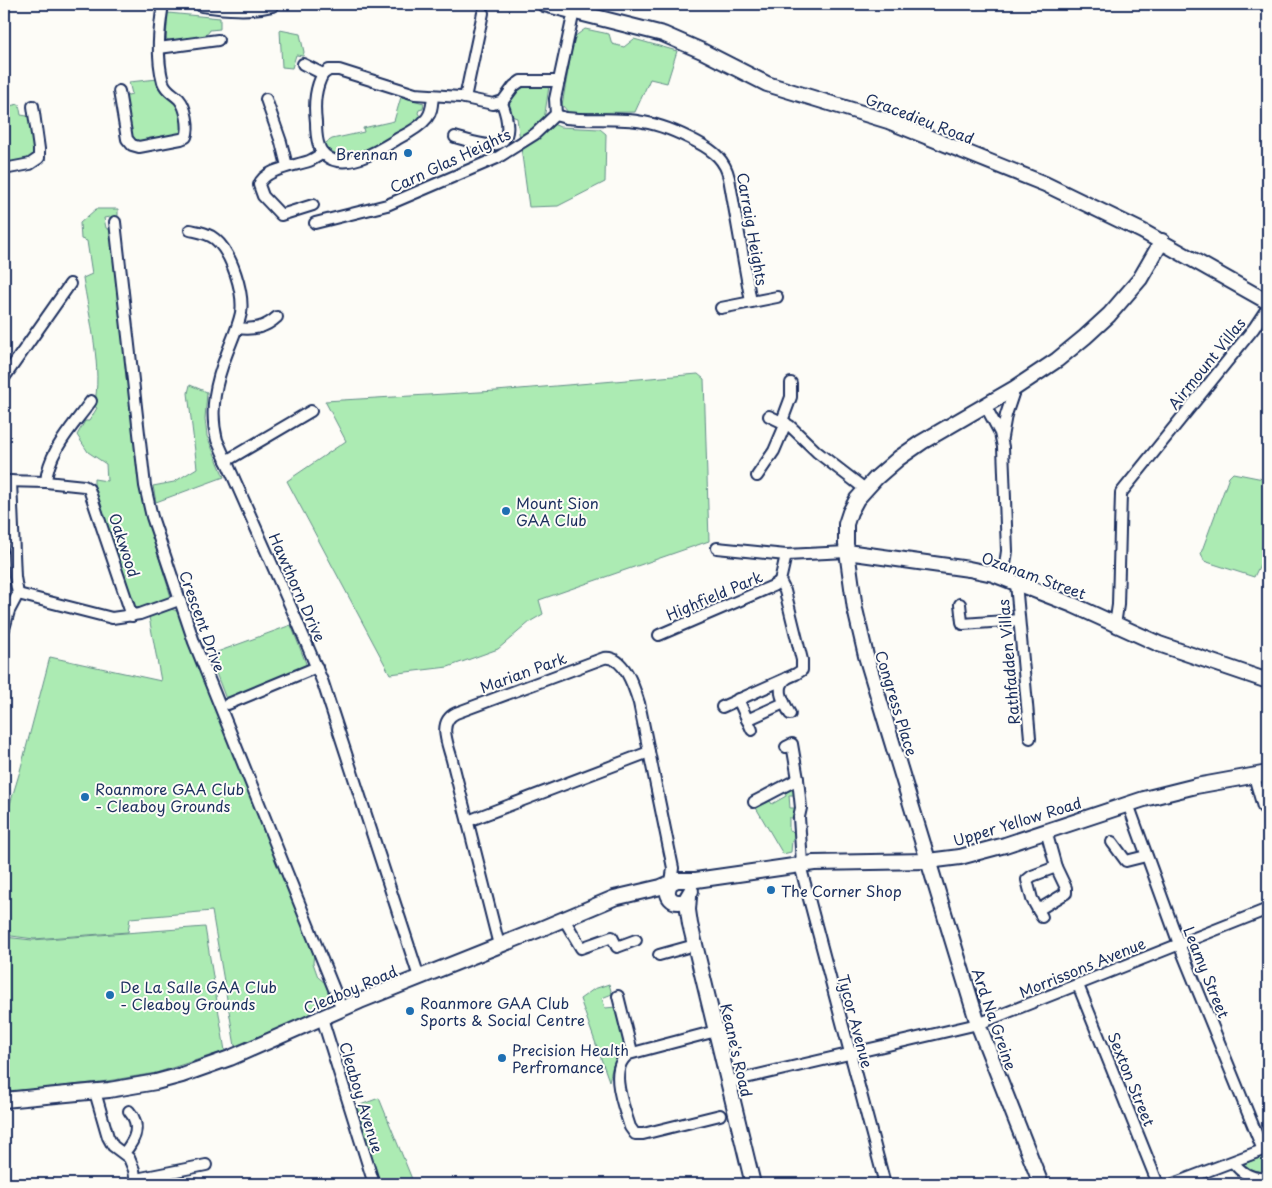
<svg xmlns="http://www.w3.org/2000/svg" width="1272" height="1188" font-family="'Playpen Sans',sans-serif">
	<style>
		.green { fill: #acebb3; stroke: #648d88 }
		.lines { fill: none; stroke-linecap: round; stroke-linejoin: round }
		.street-casing { stroke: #1b2f5e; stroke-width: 14 }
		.secondary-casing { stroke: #1b2f5e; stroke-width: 18 }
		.street { stroke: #fdfcf7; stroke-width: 10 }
		.secondary { stroke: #fdfcf7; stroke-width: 14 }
		.poi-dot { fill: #1f6fb2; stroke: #fdfcf7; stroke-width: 2 }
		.labels { text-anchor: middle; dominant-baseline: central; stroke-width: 4; stroke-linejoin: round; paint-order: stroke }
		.street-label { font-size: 15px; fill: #1b2f5e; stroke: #fdfcf7 }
		.poi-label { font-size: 15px; fill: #1b2f5e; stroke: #fdfcf7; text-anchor: start }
	</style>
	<rect width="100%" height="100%" fill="#fdfcf7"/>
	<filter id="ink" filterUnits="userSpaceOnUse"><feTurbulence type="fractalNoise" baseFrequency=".02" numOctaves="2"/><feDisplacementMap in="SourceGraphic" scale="10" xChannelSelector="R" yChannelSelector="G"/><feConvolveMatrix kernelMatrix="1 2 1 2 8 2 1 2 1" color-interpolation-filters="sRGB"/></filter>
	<g filter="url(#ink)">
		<g class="green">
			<path d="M168 13 220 18V29L210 30C205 41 176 43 166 39Z"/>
			<path d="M585 29 609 34 612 44 624 47 634 39 677 51 667 83 650 79 635 112 569 113 562 105 574 37Z"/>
			<path d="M280 30 300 34 304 52 303 56 296 55 292 68 282 67Z"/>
			<path d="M158 79C168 92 190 117 182 134L137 143 131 138 124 100 128 95 132 94 129 82Z"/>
			<path d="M549 86 544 120 560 127 600 129 606 134 605 182 558 206 529 207 517 118 500 112 508 107 518 88Z"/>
			<path d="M401 97 424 103 423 109 419 110 418 113 421 118 419 122C398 134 344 174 324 144L332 139 364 132 363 128 394 121Z"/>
			<path d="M4 104 9 106 19 104 21 115 27 116 31 121 36 152 33 153 28 161 4 165Z"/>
			<path d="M96 209H118V216L104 218 106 228 111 230 113 235 142 502 171 597 141 609 134 607 94 485V479L107 481 106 464 88 452 77 435 85 421H89L97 408 94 406C103 371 89 315 83 278L92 274 87 241 81 239 80 223Z"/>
			<path d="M698 374 704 379 709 541 539 600 543 614 531 621 498 649 448 667 390 674 287 481 346 441 325 401 496 391Z"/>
			<path d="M190 385 207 392 205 419 207 436 224 477 156 502 153 486 174 482 197 468 188 393Z"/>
			<path d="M1233 473 1268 480V548L1254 577 1204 561 1201 553 1229 477Z"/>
			<path d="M168 608 177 611 314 951 313 963 318 977 325 983 331 999 329 1001 311 1010 307 1017 235 1046 212 911 130 918 128 932 34 939 4 935V824L20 771 50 657 161 681 149 617Z"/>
			<path d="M291 625 307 666 226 699 209 655Z"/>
			<path d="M794 786 796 795H789L790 808H797L796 816H793L792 818H789V831L796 832V839L792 840 791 852 783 854 755 806 764 799 766 803 770 801 772 804 786 796 784 790Z"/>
			<path d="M205 927 225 1051 156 1073 101 1082 4 1092V937L32 940Z"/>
			<path d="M609 984 612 994 602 998 605 1008 616 1007 626 1050 613 1065 609 1081 580 999 594 989Z"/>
			<path d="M379 1098 414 1184H379L355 1107Z"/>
			<path d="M1268 1155V1174H1257L1240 1165Z"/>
		</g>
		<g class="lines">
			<defs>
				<g id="street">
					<path d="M159 48 218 40"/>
					<path d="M303 64 323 74 329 70H339L415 94 460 97 493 104 503 101 514 86 521 81H559"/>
					<path d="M323 74C315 88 314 106 316 122 316 132 317 149 325 155 345 173 381 149 399 138 409 133 420 127 427 118 432 112 432 104 433 96"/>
					<path d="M119 91 127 139 132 145 139 147 181 139 186 137C190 127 186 107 179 99 173 93 166 91 163 82 156 57 159 29 163 4"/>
					<path d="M465 98 483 13"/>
					<path d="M266 99 281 142 287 166"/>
					<path d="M556 114 559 116 566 118C591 121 618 117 643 122 662 125 680 133 697 142 714 151 725 160 729 178L751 302"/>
					<path d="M455 137C466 140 479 145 491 145 515 144 507 116 502 103"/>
					<path d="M4 169 30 164 39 158V149L33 106"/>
					<path d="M313 205 281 215 263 196 259 185C264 169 295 166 309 161 314 159 318 156 323 153"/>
					<path d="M115 222 145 486 152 517 194 642 342 1009"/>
					<path d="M315 223 387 205 497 158 535 134 556 114 555 99 574 11"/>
					<path d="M190 230C199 232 208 233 215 239 232 253 244 293 241 313 238 327 232 340 227 353 216 381 209 410 217 440L297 621 323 683 419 977"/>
					<path d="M721 308 777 297"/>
					<path d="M237 328C253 330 265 328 277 317"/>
					<path d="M4 378 70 284"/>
					<path d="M986 407 1000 433 1003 447 1007 551 1005 565 1001 577"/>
					<path d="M769 416 790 426 817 452 865 489"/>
					<path d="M782 421 791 397V383"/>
					<path d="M1002 437 1006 415 1015 388"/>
					<path d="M226 461 311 411"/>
					<path d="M757 476 774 451 786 423"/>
					<path d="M4 481 46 482 84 486 89 489 132 616"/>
					<path d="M11 481 15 577 18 594"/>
					<path d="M46 482C48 451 74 425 91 401"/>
					<path d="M717 548 786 555 847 552"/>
					<path d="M1016 583 1030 738"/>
					<path d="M18 594 112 618 140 614 179 600"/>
					<path d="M960 604 962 622 963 624 1019 620"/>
					<path d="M1115 625 1118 605 1121 493 1254 328 1268 307"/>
					<path d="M4 629 9 611 18 594"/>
					<path d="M659 635 773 586 780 581"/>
					<path d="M787 678C774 688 784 702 790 714"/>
					<path d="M738 699 752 730"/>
					<path d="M228 704 317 667"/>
					<path d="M722 707 796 674 802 670V660L785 591 780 581 786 555"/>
					<path d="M747 720 784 703"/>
					<path d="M786 747 792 744 798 779 801 808 799 817 802 864"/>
					<path d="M1254 776 1263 807 1265 809H1268"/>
					<path d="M754 802 798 779"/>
					<path d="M1128 804 1179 944 1263 1150"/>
					<path d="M468 821 649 752"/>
					<path d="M1112 842 1126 861 1146 856"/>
					<path d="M800 865 885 1184"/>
					<path d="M1038 910 1066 893V888L1056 867"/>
					<path d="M1042 917 1032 899 1027 880 1032 876 1056 867 1046 831"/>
					<path d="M564 919 581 948 612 937 617 947 636 940"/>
					<path d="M499 945 452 760C448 744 437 722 456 713L604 658C624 655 634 687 639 703L673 868 671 883"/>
					<path d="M659 955 695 945"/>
					<path d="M1078 985 1158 1184"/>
					<path d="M618 996 632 1052"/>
					<path d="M322 1018 374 1184"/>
					<path d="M716 1031 629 1054C607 1068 624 1107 630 1127L635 1134H643L720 1115"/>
					<path d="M728 1082 978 1024 1268 909"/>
					<path d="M95 1092 108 1137 113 1146 129 1158 134 1170 136 1184"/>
					<path d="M124 1153C135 1140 142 1126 129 1111"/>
					<path d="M1233 1162C1242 1174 1253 1180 1268 1178"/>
					<path d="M136 1179 206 1165"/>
					<path d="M1173 1184 1268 1148"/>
				</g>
				<g id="secondary">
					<path d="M202 4C225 7 249 10 272 4"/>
					<path d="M544 4 663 34 702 51 767 84 888 121 1045 184 1142 231 1268 302"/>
					<path d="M847 552 969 569 993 574 1073 605 1159 644 1268 681"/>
					<path d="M670 884C664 896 672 905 685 901L691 891"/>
					<path d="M689 897 688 910 690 924 753 1184"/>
					<path d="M4 1100 109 1090 156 1082 182 1075 230 1058 360 1001 538 930 614 898 661 887 677 880H696L814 863 928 861 960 857 1005 845 1144 799 1196 786 1268 773"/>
					<path d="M1041 1184 978 1024 888 729 866 656 855 609 846 544V524L850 512 857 499 876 478 899 458 922 442 1015 388 1057 360 1085 337 1109 315 1140 279 1162 241"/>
				</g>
			</defs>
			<use href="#street" class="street-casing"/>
			<use href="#secondary" class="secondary-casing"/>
			<use href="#street" class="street"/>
			<use href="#secondary" class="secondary"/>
		</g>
	</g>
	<g class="poi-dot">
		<circle cx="408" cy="153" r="5"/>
		<circle cx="506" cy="511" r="5"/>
		<circle cx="85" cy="797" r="5"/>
		<circle cx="771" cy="890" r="5"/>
		<circle cx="110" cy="995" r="5"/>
		<circle cx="410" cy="1011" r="5"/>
		<circle cx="502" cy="1058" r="5"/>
	</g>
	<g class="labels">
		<g class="street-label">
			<text transform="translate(920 118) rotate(21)">Gracedieu Road</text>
			<text transform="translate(450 160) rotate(-25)">Carn Glas Heights</text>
			<text transform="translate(753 229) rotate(80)">Carraig Heights</text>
			<text transform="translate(1206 363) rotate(-51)">Airmount Villas</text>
			<text transform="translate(125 545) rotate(72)">Oakwood</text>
			<text transform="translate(1034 575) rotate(20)">Ozanam Street</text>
			<text transform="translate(298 587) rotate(66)">Hawthorn Drive</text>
			<text transform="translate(714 595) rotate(-23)">Highfield Park</text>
			<text transform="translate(203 621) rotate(70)">Crescent Drive</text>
			<text transform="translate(1008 662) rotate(-95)">Rathfadden Villas</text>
			<text transform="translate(523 672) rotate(-20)">Marian Park</text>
			<text transform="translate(897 703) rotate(73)">Congress Place</text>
			<text transform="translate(1017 821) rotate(-17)">Upper Yellow Road</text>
			<text transform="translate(1082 967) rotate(-22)">Morrissons Avenue</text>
			<text transform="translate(1207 972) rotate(68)">Leamy Street</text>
			<text transform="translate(350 989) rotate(-23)">Cleaboy Road</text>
			<text transform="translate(995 1019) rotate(71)">Ard Na Greine</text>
			<text transform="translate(856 1021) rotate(75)">Tycor Avenue</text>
			<text transform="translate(737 1050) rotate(77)">Keane's Road</text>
			<text transform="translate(1132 1079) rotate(68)">Sexton Street</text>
			<text transform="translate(362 1097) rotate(73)">Cleaboy Avenue</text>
		</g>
		<g class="poi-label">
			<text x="398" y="153" text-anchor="end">Brennan</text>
			<text x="516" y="502">Mount Sion<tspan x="516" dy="17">GAA Club</tspan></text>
			<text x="95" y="788">Roanmore GAA Club<tspan x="95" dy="17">- Cleaboy Grounds</tspan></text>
			<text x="781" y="890">The Corner Shop</text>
			<text x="120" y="986">De La Salle GAA Club<tspan x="120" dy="17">- Cleaboy Grounds</tspan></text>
			<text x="420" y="1002">Roanmore GAA Club<tspan x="420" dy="17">Sports &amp; Social Centre</tspan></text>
			<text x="512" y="1049">Precision Health<tspan x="512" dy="17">Perfromance</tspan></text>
		</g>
	</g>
	<rect width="1272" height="1188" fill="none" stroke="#fdfcf7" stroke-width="20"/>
	<rect x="10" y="10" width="1252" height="1168" fill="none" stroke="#1b2f5e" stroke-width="2" filter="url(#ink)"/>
</svg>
